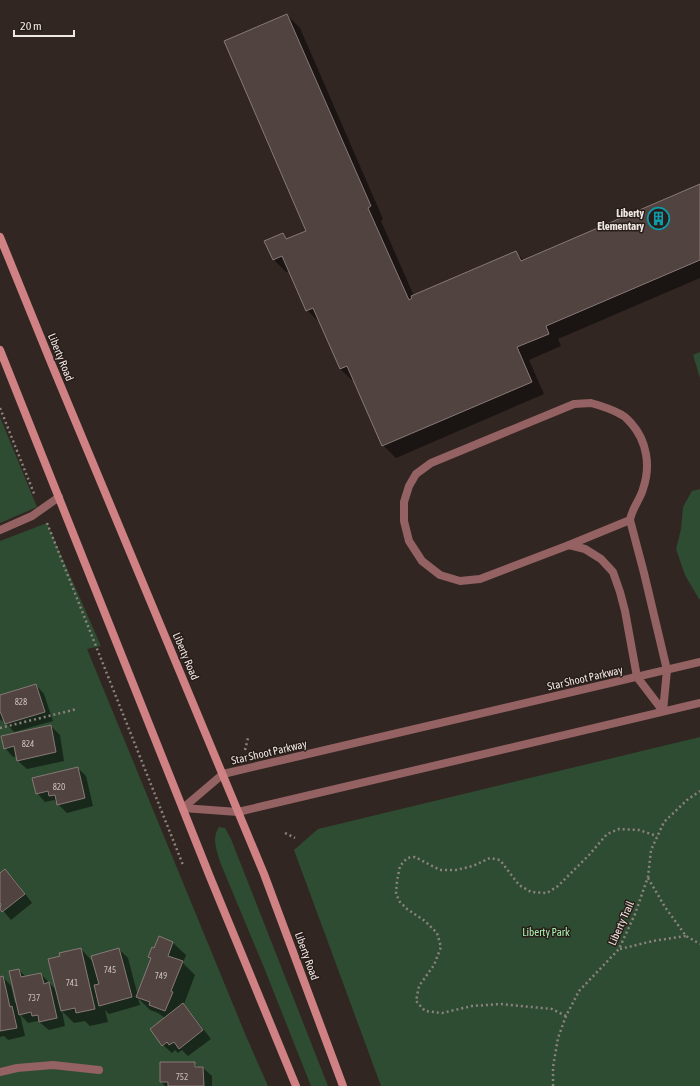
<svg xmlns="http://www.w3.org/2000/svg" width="700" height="1086" font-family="'Asap Condensed',sans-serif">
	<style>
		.green { fill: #2e4c32 }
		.shadow { fill: #0007 }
		.building { fill: #504340; stroke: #887977 }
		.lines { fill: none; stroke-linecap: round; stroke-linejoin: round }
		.path { stroke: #8c827e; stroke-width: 2.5; stroke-dasharray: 2 3; stroke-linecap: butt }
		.service { stroke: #946263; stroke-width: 8 }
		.minor { stroke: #946263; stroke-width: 8 }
		.tertiary { stroke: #946263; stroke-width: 8 }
		.secondary { stroke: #d08183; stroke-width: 8 }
		.labels { text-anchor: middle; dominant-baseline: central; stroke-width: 3; stroke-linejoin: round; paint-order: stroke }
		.number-label { font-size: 9px; fill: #c7bebb }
		.poi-label { font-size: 11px; font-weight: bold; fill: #efe7e4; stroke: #281d19; text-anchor: end }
		.street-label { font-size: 11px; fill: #efe7e4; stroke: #281d19 }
		.park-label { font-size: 11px; fill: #a8f2b1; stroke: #281d19 }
	</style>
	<rect width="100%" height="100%" fill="#322622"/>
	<g class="green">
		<path d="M700 352V378L693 355Z"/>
		<path d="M0 417 37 507 0 523Z"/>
		<path d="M700 489V599H699L685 575 676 549 681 529 683 507 692 491Z"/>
		<path d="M47 523 101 646 87 649 246 1036 268 1086H0V541Z"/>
		<path d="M700 737V1086H381L294 850 318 829Z"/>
		<path d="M219 827 225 828 231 839 328 1086H311L265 970 220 862C217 850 211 839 219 827Z"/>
	</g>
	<g class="shadow">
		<path d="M287 15 300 28 383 219 381 221 414 296 516 252 524 261 700 186V278L558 339 561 346 529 360 544 394 396 458 383 445 355 380 353 381 340 369 320 323 307 310 290 271 286 272 274 260 266 241 282 234 288 240 308 231Z"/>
		<path d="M36 685 44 694 53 721 14 732 6 723 5 720 2 721 0 719V696Z"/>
		<path d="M51 726 60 735 64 761 27 769 18 761 17 756 13 757 5 748Z"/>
		<path d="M78 768 86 776 93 806 67 813 54 800 45 802 37 793Z"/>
		<path d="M5 870 14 879 32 903 11 920 0 907 3 904 0 901V874Z"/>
		<path d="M159 938 173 943 186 955 183 963 195 975 184 1004 211 1039 188 1056 182 1050 178 1053 175 1050 172 1053 163 1045 165 1018 158 1013 150 1010 138 998 140 1005 109 1014 105 1010 108 1022 90 1026 85 1021 74 1023 62 1011 65 1026 49 1030 38 1021 28 1023 20 1014 25 1036 8 1040 4 1036 0 1037V978L3 977 11 986 15 1003H17L19 970 26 977 41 974 57 991 81 949 94 963 119 949 128 958 138 996Z"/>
		<path d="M194 1063 199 1068H203L212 1076V1086H165L161 1082Z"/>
	</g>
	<g class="building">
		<path d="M287 14 371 206 368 208 409 300 412 298 411 296 516 251 521 261 700 184V260L546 326 549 334 517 347 532 382 382 446 347 366 340 369 313 308 306 311 282 256 273 260 264 241 283 233 286 239 306 231 224 41Z"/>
		<path d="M36 684 45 712 5 724 0 711V695Z"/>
		<path d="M51 725 56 752 17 761 14 746 4 749 1 736Z"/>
		<path d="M78 767 85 798 57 805 55 795 49 796 48 791 36 794 32 778Z"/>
		<path d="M5 869 25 894 2 912 0 909 1 904 0 903V873Z"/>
		<path d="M159 936 173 942 168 956 183 961 171 991 173 992 165 1011 149 1005 150 1002 136 997 151 958 148 957 152 947 154 948Z"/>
		<path d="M81 948 95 1009 76 1013 75 1008 61 1011 48 959 60 956 59 953Z"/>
		<path d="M119 948 132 997 99 1006 94 985 99 984 91 956Z"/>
		<path d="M19 969 21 977 41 973 44 984 49 982 57 1018 39 1022 38 1015 32 1016 31 1012 19 1015 9 971Z"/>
		<path d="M3 976 10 1007 12 1006 17 1028 0 1031V977Z"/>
		<path d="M183 1003 203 1030 179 1049 174 1042 169 1045 167 1042 162 1046 150 1029Z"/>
		<path d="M160 1062H195V1067H203L204 1086H168V1082H160Z"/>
	</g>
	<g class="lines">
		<g class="path">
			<path d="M0 408 35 496"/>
			<path d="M47 523 183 865"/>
			<path d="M0 728 77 709"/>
			<path d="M245 750 248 738"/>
			<path d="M285 833 295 838"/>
			<path d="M648 878 665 907 686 936 700 944"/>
			<path d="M620 949 653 941 686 936"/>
			<path d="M566 1016 552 1009 501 1004 472 1006 442 1013 425 1011 416 1001 419 986 434 965 441 947 437 933 425 921 407 909 400 902 396 894 397 881 400 866 407 858 415 857 440 870H456L473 866 490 858 500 860 519 885 531 892 547 893 558 886 589 855 607 834 619 829 639 830 657 836"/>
			<path d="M553 1086V1067L558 1038 566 1016 579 991 619 949 635 914 648 877 651 850 664 822 687 800 700 791"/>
		</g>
		<g class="service">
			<path d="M591 403C602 406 612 409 622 415 626 417 628 420 631 423 647 441 651 466 643 489 640 500 632 508 630 520L644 573 667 670 663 711 637 677 625 611 620 592 613 572 601 559 585 549 569 545 480 579 460 581 440 575 422 561 409 541 404 521V502L409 486 416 474 431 463 574 404Z"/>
			<path d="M0 530 32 516 59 497"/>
			<path d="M569 545 630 520"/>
		</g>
		<path class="minor" d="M0 1072 17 1068 53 1065 99 1070"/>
		<g class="tertiary">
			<path d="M183 808 223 774 700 662"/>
			<path d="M183 808 238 812 700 703"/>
		</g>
		<g class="secondary">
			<path d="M0 237 52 365 264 874 343 1086"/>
			<path d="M0 350 210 877 296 1086"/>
		</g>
	</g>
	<defs>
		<symbol id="building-ring" viewBox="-11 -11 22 22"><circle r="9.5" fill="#281d19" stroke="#0f9aa8" stroke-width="1.5"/><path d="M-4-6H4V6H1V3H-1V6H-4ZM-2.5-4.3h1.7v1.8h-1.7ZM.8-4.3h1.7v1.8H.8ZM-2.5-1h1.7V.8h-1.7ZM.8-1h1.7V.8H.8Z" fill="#0f9aa8"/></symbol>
	</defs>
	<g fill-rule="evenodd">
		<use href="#building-ring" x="646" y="206" width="25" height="25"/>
	</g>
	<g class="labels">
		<g class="number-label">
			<text x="21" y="702">828</text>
			<text x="28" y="744">824</text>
			<text x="59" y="787">820</text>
			<text x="110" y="970">745</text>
			<text x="161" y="976">749</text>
			<text x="72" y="983">741</text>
			<text x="34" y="998">737</text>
			<text x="182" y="1077">752</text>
		</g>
		<g class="poi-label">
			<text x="644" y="213">Liberty<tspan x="644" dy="13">Elementary</tspan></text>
		</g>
		<g class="street-label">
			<text transform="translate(61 357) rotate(68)">Liberty Road</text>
			<text transform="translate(186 656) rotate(67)">Liberty Road</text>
			<text transform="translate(585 678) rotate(-13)">Star Shoot Parkway</text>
			<text transform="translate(269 752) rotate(-13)">Star Shoot Parkway</text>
			<text transform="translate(621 923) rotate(-66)">Liberty Trail</text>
			<text transform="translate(307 956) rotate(70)">Liberty Road</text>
		</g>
		<g class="park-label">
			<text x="546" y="932">Liberty Park</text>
		</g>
	</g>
	<path d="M14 30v6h60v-6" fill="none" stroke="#efe7e4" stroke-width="2"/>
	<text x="20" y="30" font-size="12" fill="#efe7e4" stroke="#281d19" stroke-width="3" paint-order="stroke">20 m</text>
</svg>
